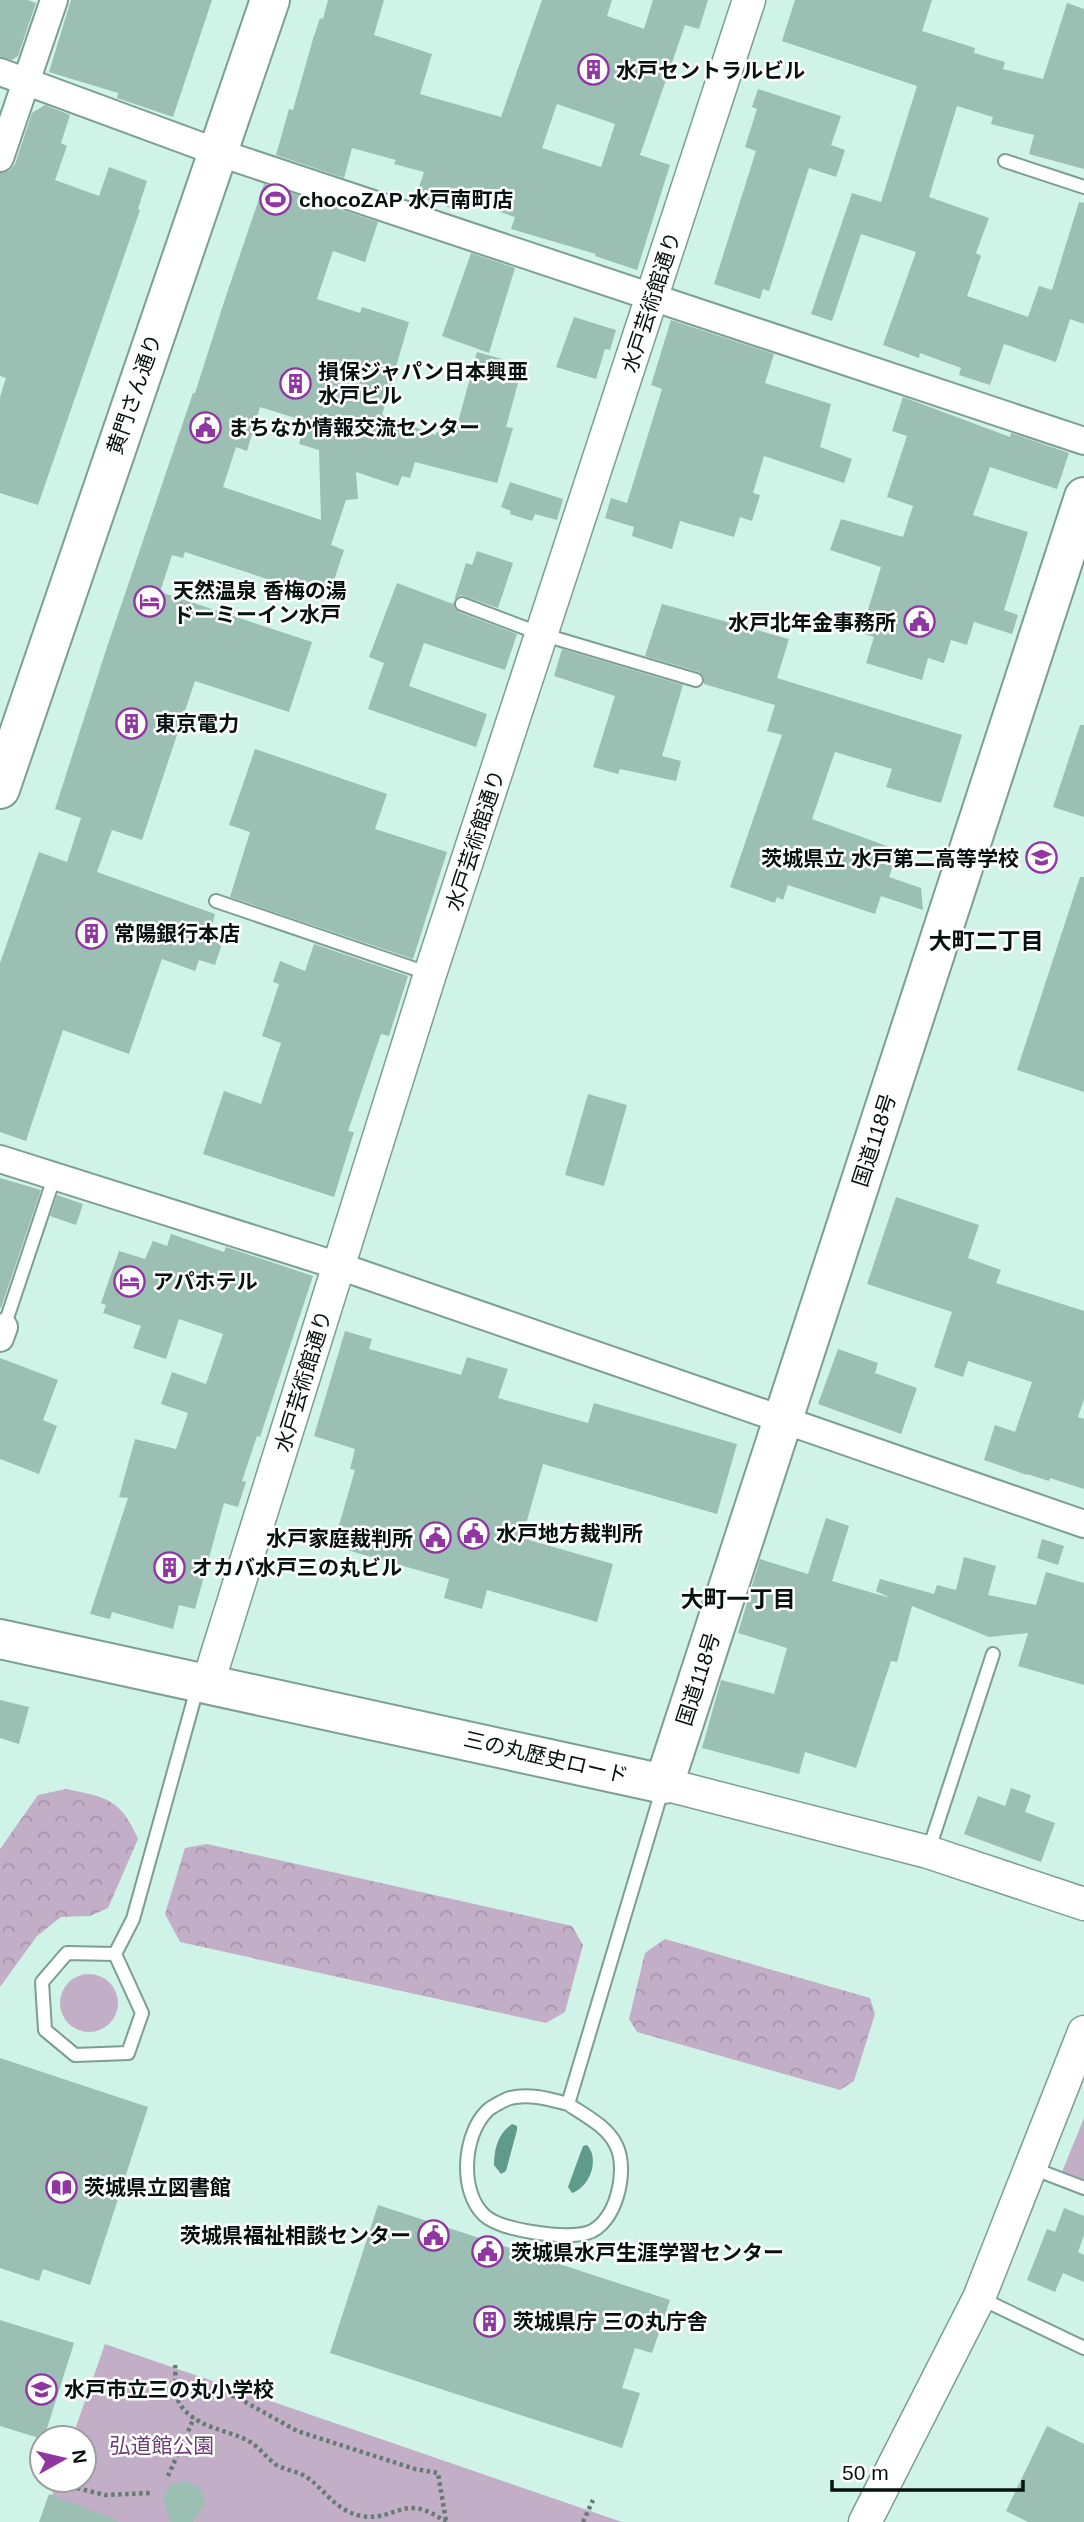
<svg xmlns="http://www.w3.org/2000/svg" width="1084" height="2522" font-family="Arial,'Noto Sans JP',sans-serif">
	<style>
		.forest { fill: url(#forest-crowns) }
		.green { fill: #c3aec7 }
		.water { fill: #609b89 }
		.building { fill: #9bbfb3; fill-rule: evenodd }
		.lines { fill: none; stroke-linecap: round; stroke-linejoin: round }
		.service-casing { stroke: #7c9e93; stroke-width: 16 }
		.minor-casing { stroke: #7c9e93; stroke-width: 30 }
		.tertiary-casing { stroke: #7c9e93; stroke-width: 35 }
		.trunk-casing { stroke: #7c9e93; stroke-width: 42 }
		.path { stroke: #647c74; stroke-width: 4.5; stroke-dasharray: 3.5 3.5; stroke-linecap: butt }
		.service { stroke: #fff; stroke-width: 12 }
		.minor { stroke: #fff; stroke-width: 26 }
		.tertiary { stroke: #fff; stroke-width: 32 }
		.trunk { stroke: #fff; stroke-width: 38 }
		.labels { text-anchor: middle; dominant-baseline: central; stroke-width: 5; stroke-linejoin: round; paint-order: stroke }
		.poi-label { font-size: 21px; font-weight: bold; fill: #06120f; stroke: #fff; text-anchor: start }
		.street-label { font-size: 21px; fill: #06120f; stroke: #fff }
		.park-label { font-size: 21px; fill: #6a3f73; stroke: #fff }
		.neighbourhood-label { font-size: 23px; font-weight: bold; fill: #06120f; stroke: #fff }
	</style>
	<defs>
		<pattern id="forest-crowns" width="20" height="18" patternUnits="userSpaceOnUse" patternTransform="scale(1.75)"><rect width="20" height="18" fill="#c3aec7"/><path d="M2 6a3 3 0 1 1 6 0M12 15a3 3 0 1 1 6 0" fill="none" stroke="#a695aa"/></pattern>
	</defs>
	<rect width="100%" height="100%" fill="#cff3e7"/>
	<g class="forest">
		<path d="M66 1789C106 1797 121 1799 138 1839L108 1908 90 1916 61 1917 37 1936 0 1987V1849L38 1795Z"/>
		<path d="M207 1844 572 1926 583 1945 565 2012 546 2023 180 1942 165 1914 185 1848Z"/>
		<path d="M665 1939 870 1998 875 2014 854 2081 840 2090 637 2032 629 2019 645 1953Z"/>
	</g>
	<g class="green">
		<circle cx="89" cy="2003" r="29"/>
		<path d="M1084 2118V2181L1062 2172Z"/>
		<path d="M105 2344 622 2522H43L57 2480H84V2438H72Z"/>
	</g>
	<g class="water">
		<path d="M512 2124 517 2126V2130L506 2171 501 2174 494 2165C494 2149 498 2133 512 2124Z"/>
		<path d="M587 2145C600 2159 590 2187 572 2193L568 2187 583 2146Z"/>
	</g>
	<g class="building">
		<path d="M0 0H28L36 3 18 56 12 60 0 57Z"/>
		<path d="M71 0H212L173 117 117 98 118 93 49 72Z"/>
		<path d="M328 0H384L374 35 432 54 420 94 501 117 542 0H612L607 16 644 29 653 0H708L699 29 685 25 640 155 670 165 637 270 595 256 596 254 511 229 515 217 464 200 460 211 416 196 424 172 394 164 396 160 352 148 344 178 276 155 289 109 293 110 313 39 320 18 323 19ZM557 104 615 124 601 167 542 148Z"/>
		<path d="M795 0H932L922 31 975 48 974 53 1005 62 1003 69 1043 79 1067 3 1084 9V169L1029 154 1034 135 991 124 993 117 957 106 929 197 989 218 976 253 981 256 967 296 1028 317 1039 286 1052 290 1079 202 1084 203V324L1070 319 1056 362 1004 344 990 385 959 375 961 368 920 353 919 358 883 345 916 252 861 234 832 321 811 314 852 193 881 202 917 86 782 41Z"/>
		<path d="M758 89 841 116 831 145 845 150 836 177 809 168 769 291 763 289 760 299 714 284 756 151 745 147 757 109 752 107Z"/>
		<path d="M45 105 70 115 61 143 67 146 55 180 99 196 109 167 147 181 138 209 140 210 38 505 0 493V397L6 378 0 376V173L10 170 15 164 32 113Z"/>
		<path d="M264 184 378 222 365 262 333 251 317 299 360 313 362 307 409 322 382 415 436 435V432L454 437 477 352 523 365 506 427 513 428 497 483 415 462 410 478 402 476 398 486 356 472 358 499 346 500 331 545 344 550 328 599 185 552 183 558 172 555 160 592 312 642 289 712 195 681 142 840 112 830 97 872 215 914 211 931 225 935 215 965 199 960 195 971 162 959 129 1054 63 1030 26 1141 0 1132V963L39 852 67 862 81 818 55 809 106 650 193 393H195L225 299ZM260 407 305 421 299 444 319 450 321 520 223 487 236 447 247 451Z"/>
		<path d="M471 253 515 268 489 353 442 336Z"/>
		<path d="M574 317 616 330 610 350 605 349 596 379 556 367Z"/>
		<path d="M671 320 774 354 765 383 831 404 820 447 852 459 844 483 764 456 753 493 760 495 752 521 740 517 734 537 680 521 672 549 632 536 634 527 605 518 611 498 627 503 662 389 651 385Z"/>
		<path d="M903 397 1010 437 1011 433 1069 453 1057 489 990 467 973 515 1028 532 1004 610 1018 615 1012 634 974 622 967 645 951 640 944 663 928 658 922 680 866 663 874 637 861 633 881 567 830 550 841 519 903 537 913 506 887 497 907 436 892 431Z"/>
		<path d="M510 482 563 499 557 520 535 514 532 521 510 514 511 511 501 507Z"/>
		<path d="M477 551 513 563 498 608 461 595 454 600V606L459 612 517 634 505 670 424 643 409 686 487 714 476 747 368 709 384 663 369 657 397 583 453 604 466 563 472 565Z"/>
		<path d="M662 604 789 639 777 678 962 735 941 803 886 787 892 769 835 752 812 819 898 850 889 877 921 888 923 910 881 896 875 914 788 885 783 900 777 897 775 903 730 887 782 735 767 731 775 705 704 684V677L699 672 645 656Z"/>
		<path d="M562 649 683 685 662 756 681 761 676 781 620 769 618 774 593 767 615 696 554 676Z"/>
		<path d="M1080 725H1084V817L1053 807Z"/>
		<path d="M255 749 387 794 375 829 447 852 413 959 230 897 250 832 229 825Z"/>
		<path d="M1080 877H1084V1092L1017 1070Z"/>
		<path d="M314 944 408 976 389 1036 381 1034 348 1131 354 1132 334 1197 203 1154 224 1091 261 1104 281 1043 262 1036 279 984 273 982 280 961 305 971Z"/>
		<path d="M588 1094 627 1105 604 1186 565 1175Z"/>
		<path d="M0 1178 41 1190 1 1308H0Z"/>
		<path d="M57 1195 83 1204 76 1225 50 1216Z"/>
		<path d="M896 1197 979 1225 968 1258 1001 1270 996 1283 1084 1311V1399L1078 1417 1084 1419V1489L1050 1478 1049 1481 1027 1474V1475L984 1460 995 1425 1015 1432 1032 1382 968 1361 963 1377 934 1367 952 1312 867 1284Z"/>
		<path d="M171 1234 224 1252 226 1247 313 1276 260 1437 257 1436 242 1481 246 1482 238 1507 224 1503 195 1609 179 1605 173 1629 112 1612 110 1619 90 1614 128 1498 119 1497 135 1439 176 1449 188 1413 161 1404 172 1372 206 1384 223 1334 179 1319 166 1359 133 1348 141 1326 103 1313 106 1305 101 1303 119 1251 145 1259 153 1241 167 1246Z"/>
		<path d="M345 1331 372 1339 369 1349 461 1375 467 1357 508 1369 498 1398 588 1423 594 1403 737 1444 717 1514 543 1464 522 1538 613 1564 597 1622 487 1590 482 1609 444 1598 449 1579 333 1546 355 1470 350 1469 355 1449 314 1436Z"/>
		<path d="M838 1349 878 1363 875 1373 917 1388 901 1434 818 1404Z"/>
		<path d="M0 1358 58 1380 43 1420 57 1426 39 1474 0 1459Z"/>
		<path d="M826 1518 849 1526 832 1581 890 1598 876 1591 880 1579 934 1594 937 1585 956 1590 964 1557 996 1566 988 1595 1036 1605 1046 1572 1084 1583V1685L1018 1666 1028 1633 989 1637 912 1606 897 1662 891 1661 856 1768 805 1752 799 1774 702 1748 721 1680 774 1694 787 1648 738 1633 760 1559 808 1574Z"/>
		<path d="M1042 1539 1064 1546 1058 1565 1037 1558Z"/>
		<path d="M0 1700 29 1707 19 1744 0 1738Z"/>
		<path d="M1011 1788 1031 1795 1025 1812 1055 1823 1041 1862 964 1834 978 1796 1005 1806Z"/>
		<path d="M0 2058 148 2107 90 2285 43 2269 39 2281 0 2268Z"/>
		<path d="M378 2205 670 2300 652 2353 635 2348 622 2388 640 2393 622 2448 330 2353Z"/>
		<path d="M1064 2208 1084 2216V2235L1078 2252 1084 2255V2282L1063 2273 1055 2292 1027 2280 1047 2229 1055 2232Z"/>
		<path d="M0 2320 74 2343 44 2438 42 2439 0 2426Z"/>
		<path d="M1047 2426 1084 2444V2522H1028L1006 2511Z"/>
		<path d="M188 2481 201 2489 205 2504 193 2522H170L163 2497 171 2484Z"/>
		<path d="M49 2494 117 2520V2522H39Z"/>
	</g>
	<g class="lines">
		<defs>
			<g id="service">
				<path d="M1005 161 1084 187"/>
				<path d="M462 604 541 634 696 680"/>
				<path d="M216 901 430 974"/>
				<path d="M4 1327 55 1175"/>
				<path d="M928 1852 993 1654"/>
				<path d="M115 1954 142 2013 128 2053 75 2055 45 2030 42 1982 67 1953 115 1954 133 1919 198 1685"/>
				<path d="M568 2104C549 2099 529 2093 510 2098 504 2100 491 2107 487 2111 463 2135 459 2191 484 2215 501 2231 564 2239 587 2233 616 2225 629 2170 616 2145 607 2126 584 2115 568 2104L663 1787"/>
				<path d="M1032 2168 1084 2188"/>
				<path d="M980 2298 1084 2348"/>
			</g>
			<g id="minor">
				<path d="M0 72 217 152 1084 441"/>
				<path d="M0 158 54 0"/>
				<path d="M0 1159 339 1266 1084 1524"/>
				<path d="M0 1338 4 1327"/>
			</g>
			<g id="tertiary">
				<path d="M208 1683 430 974 749 0"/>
				<path d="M664 1784 928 1852 1084 1904"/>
				<path d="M865 2522 979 2298 1084 2032"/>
			</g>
			<g id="trunk">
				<path d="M0 789 270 0"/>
				<path d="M0 1639 664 1784 1084 497"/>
			</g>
		</defs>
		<use href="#service" class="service-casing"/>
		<use href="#minor" class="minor-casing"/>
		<use href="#tertiary" class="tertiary-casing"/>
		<use href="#trunk" class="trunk-casing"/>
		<g class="path">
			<path d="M175 2365C176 2377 174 2397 181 2406 198 2428 224 2429 247 2440 258 2446 265 2456 275 2464 284 2470 296 2471 305 2476 325 2489 334 2510 361 2516 398 2522 402 2491 446 2522"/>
			<path d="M177 2389 205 2388 223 2392 240 2399 297 2431 415 2469 438 2473 446 2521"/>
			<path d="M168 2476 194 2418"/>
			<path d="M77 2488 105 2495 151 2493"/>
			<path d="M583 2522 593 2500"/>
		</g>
		<use href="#service" class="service"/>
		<use href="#minor" class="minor"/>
		<use href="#tertiary" class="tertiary"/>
		<use href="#trunk" class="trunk"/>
	</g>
	<defs>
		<symbol id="building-ring" viewBox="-11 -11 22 22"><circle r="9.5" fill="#fff" stroke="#9036a1" stroke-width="1.5"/><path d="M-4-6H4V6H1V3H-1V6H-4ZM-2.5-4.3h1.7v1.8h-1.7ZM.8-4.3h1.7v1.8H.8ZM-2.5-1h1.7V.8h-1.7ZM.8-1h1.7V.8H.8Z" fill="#9036a1"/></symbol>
		<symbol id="stadium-ring" viewBox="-11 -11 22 22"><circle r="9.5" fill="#fff" stroke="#9036a1" stroke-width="1.5"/><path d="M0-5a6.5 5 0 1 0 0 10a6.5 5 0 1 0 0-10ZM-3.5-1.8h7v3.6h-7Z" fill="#9036a1"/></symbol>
		<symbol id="civic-ring" viewBox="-11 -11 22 22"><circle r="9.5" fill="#fff" stroke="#9036a1" stroke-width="1.5"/><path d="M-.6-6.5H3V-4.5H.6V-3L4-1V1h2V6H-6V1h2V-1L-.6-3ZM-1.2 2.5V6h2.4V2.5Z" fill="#9036a1"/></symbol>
		<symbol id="hotel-ring" viewBox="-11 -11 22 22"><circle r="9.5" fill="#fff" stroke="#9036a1" stroke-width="1.5"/><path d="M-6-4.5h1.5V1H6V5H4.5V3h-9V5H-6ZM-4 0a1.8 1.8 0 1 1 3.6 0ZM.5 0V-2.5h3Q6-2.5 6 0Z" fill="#9036a1"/></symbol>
		<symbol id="school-ring" viewBox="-11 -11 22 22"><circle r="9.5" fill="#fff" stroke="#9036a1" stroke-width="1.5"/><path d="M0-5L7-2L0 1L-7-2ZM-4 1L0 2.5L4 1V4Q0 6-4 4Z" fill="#9036a1"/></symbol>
		<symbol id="library-ring" viewBox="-11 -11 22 22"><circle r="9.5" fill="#fff" stroke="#9036a1" stroke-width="1.5"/><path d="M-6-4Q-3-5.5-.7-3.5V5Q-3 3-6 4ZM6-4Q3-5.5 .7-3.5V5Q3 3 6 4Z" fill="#9036a1"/></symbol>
	</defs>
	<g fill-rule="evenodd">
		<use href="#building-ring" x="576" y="52" width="35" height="35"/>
		<use href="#stadium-ring" x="258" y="182" width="35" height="35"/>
		<use href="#building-ring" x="278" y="366" width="35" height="35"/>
		<use href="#civic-ring" x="188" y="410" width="35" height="35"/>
		<use href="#hotel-ring" x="132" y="584" width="35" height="35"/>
		<use href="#civic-ring" x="902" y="604" width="35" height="35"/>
		<use href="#building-ring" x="114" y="706" width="35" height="35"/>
		<use href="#school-ring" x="1024" y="840" width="35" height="35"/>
		<use href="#building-ring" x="74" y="916" width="35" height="35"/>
		<use href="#hotel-ring" x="112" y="1264" width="35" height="35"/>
		<use href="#civic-ring" x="456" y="1516" width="35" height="35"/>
		<use href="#civic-ring" x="418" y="1520" width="35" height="35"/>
		<use href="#building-ring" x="152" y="1550" width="35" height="35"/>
		<use href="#library-ring" x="44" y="2170" width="35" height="35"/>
		<use href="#civic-ring" x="416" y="2218" width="35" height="35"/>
		<use href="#civic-ring" x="470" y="2234" width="35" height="35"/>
		<use href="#building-ring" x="472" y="2304" width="35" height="35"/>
		<use href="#school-ring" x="24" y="2372" width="35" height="35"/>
	</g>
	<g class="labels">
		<g class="poi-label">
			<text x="616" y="70">水戸セントラルビル</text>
			<text x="299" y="199">chocoZAP 水戸南町店</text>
			<text x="318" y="371">損保ジャパン日本興亜<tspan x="318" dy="24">水戸ビル</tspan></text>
			<text x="228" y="427">まちなか情報交流センター</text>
			<text x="173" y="590">天然温泉 香梅の湯<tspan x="173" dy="24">ドーミーイン水戸</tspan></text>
			<text x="896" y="622" text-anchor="end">水戸北年金事務所</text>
			<text x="155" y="723">東京電力</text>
			<text x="1019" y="858" text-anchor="end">茨城県立 水戸第二高等学校</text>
			<text x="114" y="933">常陽銀行本店</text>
			<text x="153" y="1281">アパホテル</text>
			<text x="496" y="1533">水戸地方裁判所</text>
			<text x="413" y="1538" text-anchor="end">水戸家庭裁判所</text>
			<text x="192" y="1567">オカバ水戸三の丸ビル</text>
			<text x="84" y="2187">茨城県立図書館</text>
			<text x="411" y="2235" text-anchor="end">茨城県福祉相談センター</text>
			<text x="511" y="2252">茨城県水戸生涯学習センター</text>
			<text x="513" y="2321">茨城県庁 三の丸庁舎</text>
			<text x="64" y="2389">水戸市立三の丸小学校</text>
		</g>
		<g class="street-label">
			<text transform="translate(651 302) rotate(-72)">水戸芸術館通り</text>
			<text transform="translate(134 394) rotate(-71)">黄門さん通り</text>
			<text transform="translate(475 840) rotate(-72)">水戸芸術館通り</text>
			<text transform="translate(874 1140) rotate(-72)">国道118号</text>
			<text transform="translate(303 1381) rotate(-73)">水戸芸術館通り</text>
			<text transform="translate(698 1679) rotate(-72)">国道118号</text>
			<text transform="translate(546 1757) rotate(13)">三の丸歴史ロード</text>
		</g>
		<g class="park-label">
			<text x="162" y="2445">弘道館公園</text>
		</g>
		<g class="neighbourhood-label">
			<text x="986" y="941">大町二丁目</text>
			<text x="738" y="1599">大町一丁目</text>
		</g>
	</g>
	<g transform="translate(63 2459) rotate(82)"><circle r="33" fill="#ffffff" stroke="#9ba09f" stroke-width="2"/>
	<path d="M0-5L12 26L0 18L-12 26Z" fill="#9036a1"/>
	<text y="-10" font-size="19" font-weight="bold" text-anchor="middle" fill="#06120f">N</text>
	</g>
	<path d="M832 2480v10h191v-10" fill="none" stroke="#06120f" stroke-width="3.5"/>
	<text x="842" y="2480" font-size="21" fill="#06120f" stroke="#ffffff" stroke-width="5" paint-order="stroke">50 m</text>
</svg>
